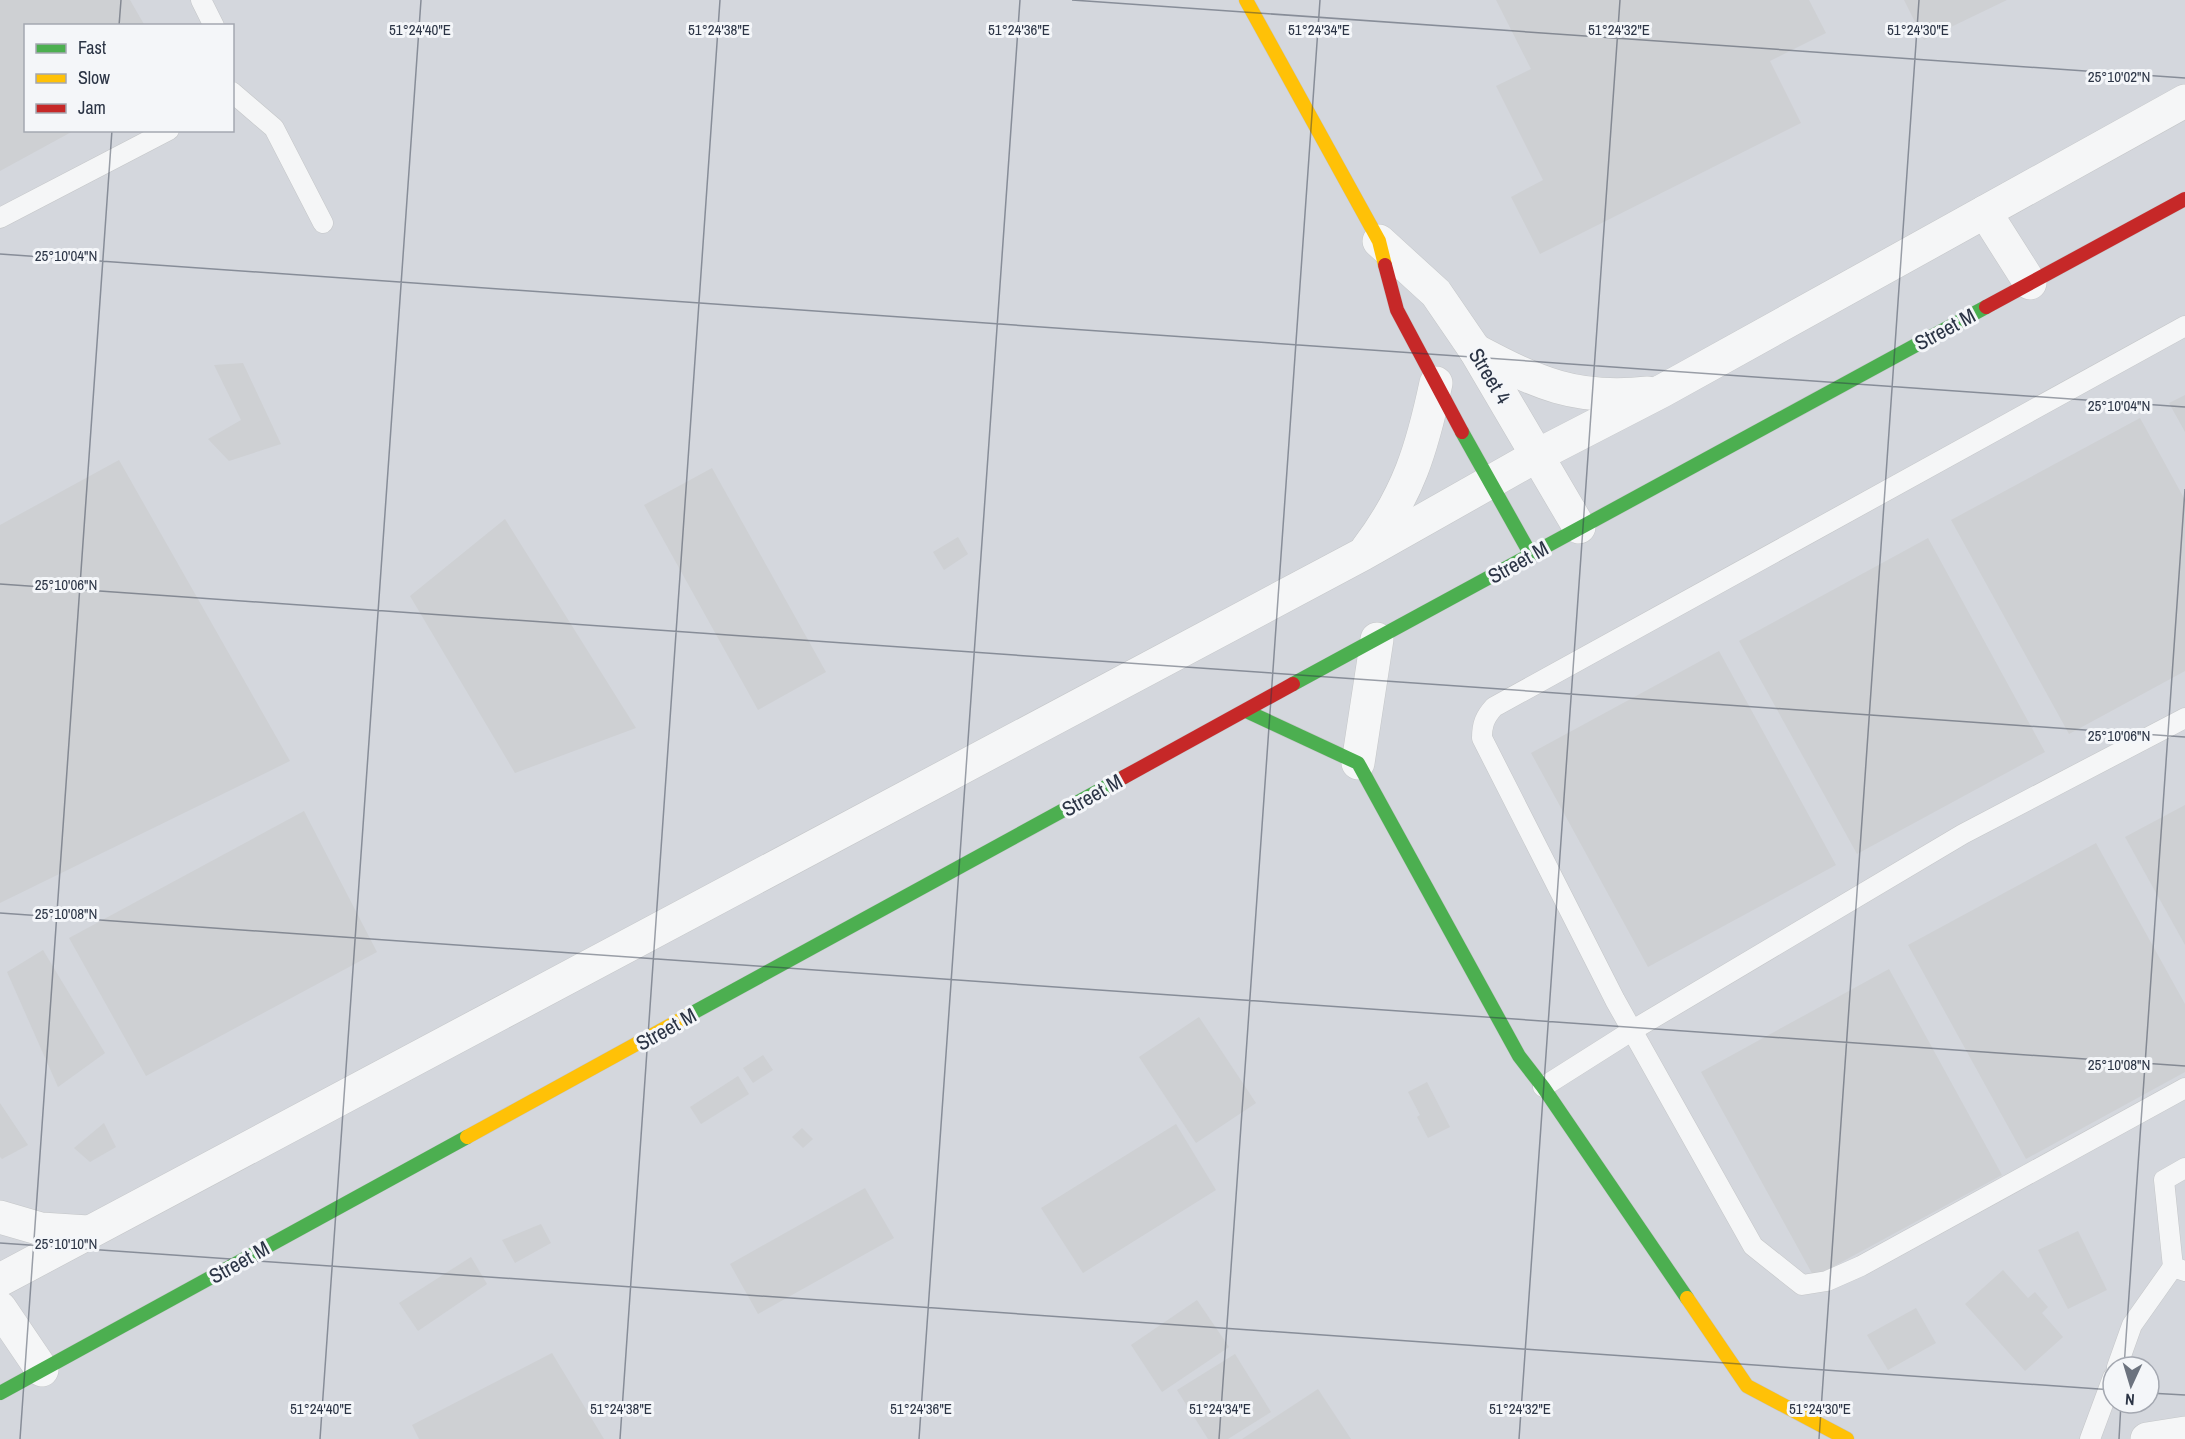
<svg xmlns="http://www.w3.org/2000/svg" width="2185" height="1439" font-family="'Archivo Narrow',sans-serif">
	<style>
		.built { fill: #d4d7dd; fill-rule: evenodd }
		.building { fill: #ced0d3 }
		.lines { fill: none; stroke-linecap: round; stroke-linejoin: round }
		.lane-casing { stroke: #c4c6c8; stroke-width: 21 }
		.street-casing { stroke: #c4c6c8; stroke-width: 34 }
		.fast-casing { stroke: #c4c6c8; stroke-width: 15 }
		.slow-casing { stroke: #c4c6c8; stroke-width: 15 }
		.jam-casing { stroke: #c4c6c8; stroke-width: 15 }
		.lane { stroke: #f5f6f7; stroke-width: 20 }
		.street { stroke: #f5f6f7; stroke-width: 33 }
		.fast { stroke: #4caf50; stroke-width: 14 }
		.slow { stroke: #ffc107; stroke-width: 14 }
		.jam { stroke: #c62828; stroke-width: 14 }
		.ticks { fill: none; stroke: #2b3445; stroke-width: 1.5; stroke-opacity: 0.45 }
		.labels { text-anchor: middle; dominant-baseline: central; stroke-width: 6; stroke-linejoin: round; paint-order: stroke }
		.street-label { font-size: 21px; fill: #2b3445; stroke: #f4f6f9 }
		.ticks-label { font-size: 15px; text-anchor: middle; fill: #2b3445; stroke: #f4f6f9; stroke-width: 6; stroke-linejoin: round; paint-order: stroke }
	</style>
	<rect width="100%" height="100%" fill="#e6e8ea"/>
	<path class="built" d="M0 0H2185V1439H0ZM26 26H232V130H26ZM2113 1367H2149V1403H2113Z"/>
	<g class="building">
		<path d="M0 0H130L145 26H26V130H75L0 171Z"/>
		<path d="M1496 0H1809L1826 33 1770 61 1801 123 1540 254 1511 197 1543 180 1496 86 1531 69Z"/>
		<path d="M1904 0H2007L1924 40Z"/>
		<path d="M243 363 281 444 229 461 208 439 241 420 214 365Z"/>
		<path d="M2185 395V432L2169 403Z"/>
		<path d="M2140 418 2185 500V671L2069 734 1951 520Z"/>
		<path d="M119 460 290 761 0 903V525Z"/>
		<path d="M712 468 826 672 758 710 644 505Z"/>
		<path d="M505 519 636 728 515 773 410 596Z"/>
		<path d="M958 537 968 554 944 570 933 552Z"/>
		<path d="M1928 538 2045 752 1857 854 1739 641Z"/>
		<path d="M1719 651 1836 865 1648 967 1531 753Z"/>
		<path d="M2185 805V945L2125 837Z"/>
		<path d="M304 811 377 952 146 1076 69 938Z"/>
		<path d="M2096 843 2185 1004V1072L2026 1159 1908 945Z"/>
		<path d="M43 950 105 1053 58 1087 7 972Z"/>
		<path d="M1889 969 2002 1175 1814 1277 1701 1072Z"/>
		<path d="M1199 1017 1256 1103 1196 1143 1139 1057Z"/>
		<path d="M763 1055 773 1070 753 1083 743 1068Z"/>
		<path d="M738 1076 749 1094 701 1124 690 1107Z"/>
		<path d="M1427 1082 1450 1127 1428 1138 1417 1117 1420 1115 1408 1092Z"/>
		<path d="M0 1103 28 1145 2 1159 0 1157Z"/>
		<path d="M104 1123 116 1147 90 1162 74 1148Z"/>
		<path d="M1176 1124 1216 1190 1083 1273 1041 1208Z"/>
		<path d="M802 1128 813 1139 803 1148 792 1137Z"/>
		<path d="M865 1188 894 1238 758 1314 730 1264Z"/>
		<path d="M541 1224 551 1243 515 1263 502 1240Z"/>
		<path d="M2078 1231 2107 1290 2068 1309 2038 1250Z"/>
		<path d="M471 1257 487 1284 418 1331 399 1303Z"/>
		<path d="M2003 1270 2028 1298 2035 1292 2048 1307 2042 1313 2063 1337 2025 1371 1965 1304Z"/>
		<path d="M1197 1300 1229 1347 1162 1392 1131 1345Z"/>
		<path d="M1916 1308 1936 1343 1888 1370 1867 1335Z"/>
		<path d="M552 1353 604 1439H419L412 1425Z"/>
		<path d="M1235 1354 1271 1412 1228 1439H1208L1177 1390Z"/>
		<path d="M1318 1389 1351 1439H1242Z"/>
	</g>
	<g class="lines">
		<defs>
			<g id="lane">
				<path d="M201 0 214 26"/>
				<path d="M232 92 274 128 323 223"/>
				<path d="M0 218 169 130"/>
				<path d="M2185 326 1494 707C1485 717 1482 724 1482 738L1615 1000 1753 1246 1802 1285 1827 1281 1861 1266 2185 1088"/>
				<path d="M1543 1087 1633 1030 1963 834 2185 718"/>
				<path d="M2173 1267 2164 1180 2185 1168"/>
				<path d="M2117 1367 2132 1325 2173 1267 2185 1271"/>
				<path d="M2090 1439 2113 1377"/>
			</g>
			<g id="street">
				<path d="M1985 212 2030 283"/>
				<path d="M1379 241 1436 293 1475 350 1579 527"/>
				<path d="M1475 350C1537 383 1576 401 1648 393"/>
				<path d="M1367 549C1408 495 1422 449 1436 383"/>
				<path d="M1358 763 1377 639"/>
				<path d="M0 1217 41 1229 88 1232"/>
				<path d="M0 1280 1363 554 1538 455 1662 391 2185 101"/>
				<path d="M0 1308 42 1370"/>
				<path d="M2147 1439 2185 1433"/>
			</g>
			<g id="fast">
				<path d="M1462 432 1531 555"/>
				<path d="M1293 684 1986 307"/>
				<path d="M1246 711 1358 763 1519 1056 1543 1087 1687 1298"/>
				<path d="M689 1015 1124 777"/>
				<path d="M0 1393 467 1137"/>
			</g>
			<g id="slow">
				<path d="M1246 0 1379 241 1385 265"/>
				<path d="M467 1137 689 1015"/>
				<path d="M1687 1298 1747 1386 1847 1439"/>
			</g>
			<g id="jam">
				<path d="M1385 265 1397 310 1462 432"/>
				<path d="M1986 307 2185 199"/>
				<path d="M1124 777 1293 684"/>
			</g>
		</defs>
		<use href="#lane" class="lane-casing"/>
		<use href="#street" class="street-casing"/>
		<use href="#fast" class="fast-casing"/>
		<use href="#slow" class="slow-casing"/>
		<use href="#jam" class="jam-casing"/>
		<use href="#lane" class="lane"/>
		<use href="#street" class="street"/>
		<use href="#fast" class="fast"/>
		<use href="#slow" class="slow"/>
		<use href="#jam" class="jam"/>
	</g>
	<path class="ticks" d="M1072 0 2185 78M119 26 121 0M0 254 2185 407M0 584 2185 737M0 913 2185 1066M0 1243 2113 1390M2124 1367 2185 489M2149 1393 2185 1395M20 1439 112 130M320 1439 421 0M620 1439 720 0M919 1439 1020 0M1219 1439 1320 0M1519 1439 1620 0M1819 1439 1919 0M2119 1439 2121 1403"/>
	<g class="labels">
		<g class="street-label">
			<text transform="translate(1945 329) rotate(-28)">Street M</text>
			<text transform="translate(1490 376) rotate(59)">Street 4</text>
			<text transform="translate(1518 562) rotate(-29)">Street M</text>
			<text transform="translate(1092 795) rotate(-29)">Street M</text>
			<text transform="translate(666 1029) rotate(-29)">Street M</text>
			<text transform="translate(239 1262) rotate(-29)">Street M</text>
		</g>
	</g>
	<g class="ticks-label">
		<text x="420" y="35">51°24'40"E</text>
		<text x="719" y="35">51°24'38"E</text>
		<text x="1019" y="35">51°24'36"E</text>
		<text x="1319" y="35">51°24'34"E</text>
		<text x="1619" y="35">51°24'32"E</text>
		<text x="1918" y="35">51°24'30"E</text>
		<text x="2119" y="82">25°10'02"N</text>
		<text x="66" y="261">25°10'04"N</text>
		<text x="2119" y="411">25°10'04"N</text>
		<text x="66" y="590">25°10'06"N</text>
		<text x="2119" y="741">25°10'06"N</text>
		<text x="66" y="919">25°10'08"N</text>
		<text x="2119" y="1070">25°10'08"N</text>
		<text x="66" y="1249">25°10'10"N</text>
		<text x="321" y="1414">51°24'40"E</text>
		<text x="621" y="1414">51°24'38"E</text>
		<text x="921" y="1414">51°24'36"E</text>
		<text x="1220" y="1414">51°24'34"E</text>
		<text x="1520" y="1414">51°24'32"E</text>
		<text x="1820" y="1414">51°24'30"E</text>
	</g>
	<rect x="24" y="24" width="210" height="108" fill="#f4f6f9" stroke="#a4a8b1" stroke-width="1.5"/>
	<rect x="36" y="44" width="30" height="9" fill="#4caf50" stroke="#a4a8b1" stroke-width="1.5"/>
	<text x="78" y="54" font-size="18" fill="#2b3445">Fast</text>
	<rect x="36" y="74" width="30" height="9" fill="#ffc107" stroke="#a4a8b1" stroke-width="1.5"/>
	<text x="78" y="84" font-size="18" fill="#2b3445">Slow</text>
	<rect x="36" y="104" width="30" height="9" fill="#c62828" stroke="#a4a8b1" stroke-width="1.5"/>
	<text x="78" y="114" font-size="18" fill="#2b3445">Jam</text>
	<g transform="translate(2131 1385) rotate(184)"><circle r="28" fill="#f4f6f9" stroke="#a4a8b1" stroke-width="1.5"/>
	<path d="M0-4.5L10 22L0 15L-10 22Z" fill="#6c737f"/>
	<text y="-9" font-size="16" font-weight="bold" text-anchor="middle" fill="#2b3445">N</text>
	</g>
</svg>
